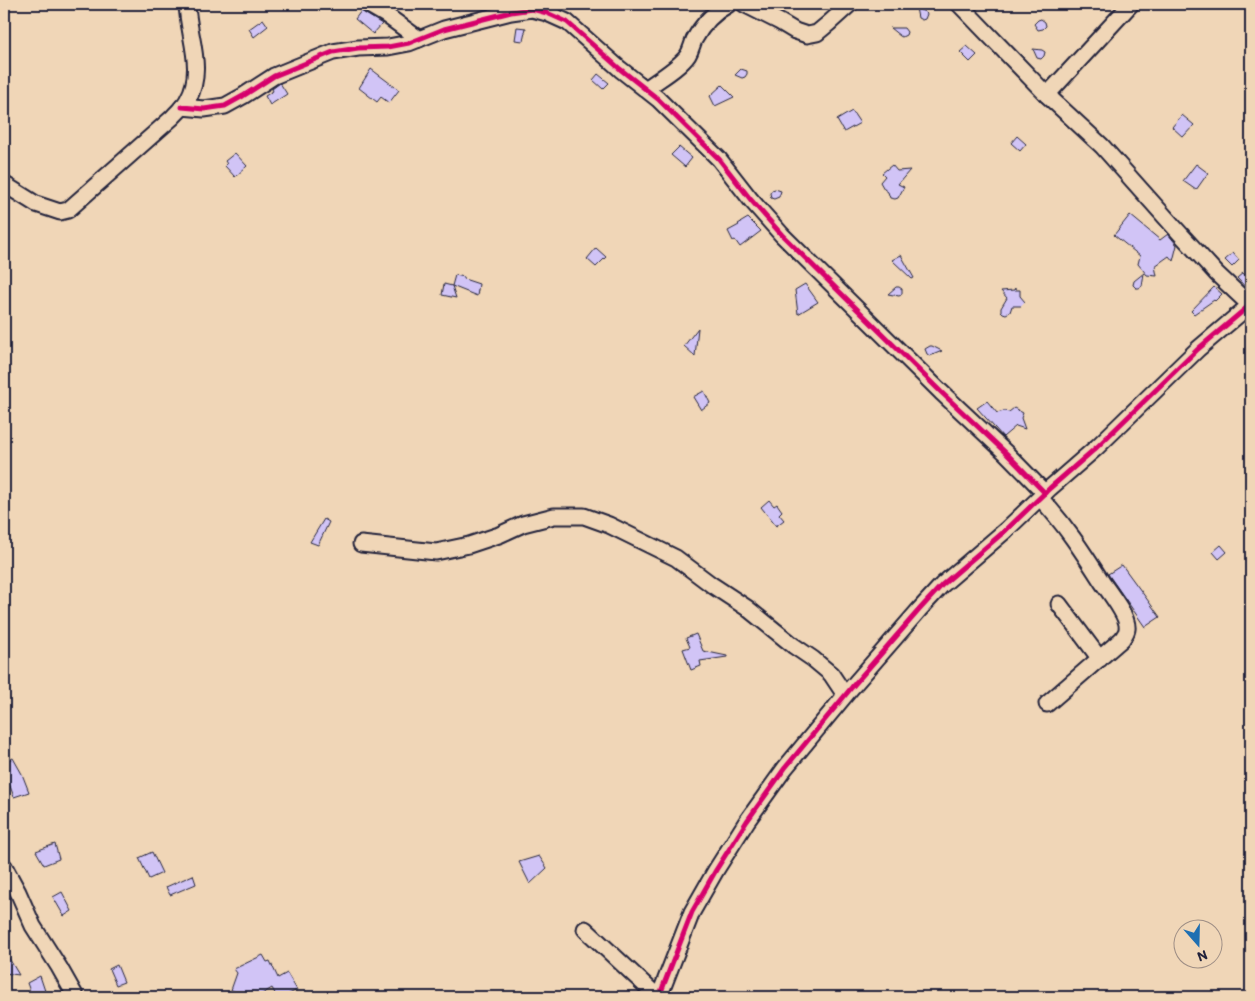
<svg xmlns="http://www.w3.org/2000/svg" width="1255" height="1001" font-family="Itim,sans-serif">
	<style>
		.building { fill: #d1c4f6; stroke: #22223b }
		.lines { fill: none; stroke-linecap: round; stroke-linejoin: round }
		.minor-casing { stroke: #22223b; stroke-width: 19 }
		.minor { stroke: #f0d6b7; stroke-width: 15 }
		.cycleway-casing { stroke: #f0d6b7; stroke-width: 8 }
		.cycleway { stroke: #d6006c; stroke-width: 5 }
	</style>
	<rect width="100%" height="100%" fill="#f0d6b7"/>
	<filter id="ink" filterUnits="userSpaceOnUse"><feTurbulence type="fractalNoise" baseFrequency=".02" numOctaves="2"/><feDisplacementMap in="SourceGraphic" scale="10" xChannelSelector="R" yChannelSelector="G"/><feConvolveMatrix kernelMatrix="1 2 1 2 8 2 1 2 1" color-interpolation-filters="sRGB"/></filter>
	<g filter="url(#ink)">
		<g class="building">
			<path d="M916 8 925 12 927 14 925 19 922 20 918 18Z"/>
			<path d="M361 11 382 24 373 34 355 19Z"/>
			<path d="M263 19 268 26 254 37 249 29Z"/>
			<path d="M1041 19 1045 22 1046 26 1043 29 1038 30 1034 24 1038 20Z"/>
			<path d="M517 27 526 28 523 41 515 40Z"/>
			<path d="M890 28H904L907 32 906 35 902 37 900 36Z"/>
			<path d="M967 46 977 55 970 62 960 52Z"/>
			<path d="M1033 49 1042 50 1045 52 1044 56 1041 59 1037 58Z"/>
			<path d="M371 69 399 90 389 103 381 97 377 102 359 88Z"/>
			<path d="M741 69 747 71V74L745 77 742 78 735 75Z"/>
			<path d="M598 74 609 83 603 89 593 80Z"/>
			<path d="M280 83 287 94 270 105 265 96 273 91 272 89Z"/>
			<path d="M722 85 734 97 715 106 710 96Z"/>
			<path d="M852 111 860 123 844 132 837 120Z"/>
			<path d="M1182 115 1194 125 1183 137 1172 127Z"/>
			<path d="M1017 136 1026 144 1020 151 1011 143Z"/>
			<path d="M679 147 692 158 685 167 671 155Z"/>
			<path d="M235 153 247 166 235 177 225 166 227 164 225 161Z"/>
			<path d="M1196 164 1208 173 1196 190 1183 181Z"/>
			<path d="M892 165 897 171 910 170 898 184 904 187 898 198 895 199 890 198 888 192 884 189 880 182 885 176 882 173Z"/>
			<path d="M775 189 781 191 779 197 774 199 771 198 770 193 772 190Z"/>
			<path d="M1130 215 1160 240 1168 234 1177 245 1173 261 1169 256 1155 266 1157 276 1147 275 1138 264 1140 256 1114 235Z"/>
			<path d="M748 218 761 231 740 247 735 240 733 241 728 231 739 225 738 224Z"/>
			<path d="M596 248 606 257 596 267 587 259Z"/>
			<path d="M1233 253 1239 260 1232 267 1225 260Z"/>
			<path d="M901 255 914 278 912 279 892 260Z"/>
			<path d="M1144 273 1142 286 1139 288H1136L1133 285 1134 281Z"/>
			<path d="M1243 273 1251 281V293L1237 278Z"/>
			<path d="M455 275 464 277V279L479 284 477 296 452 286 456 298 442 295 444 284 452 286Z"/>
			<path d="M805 284 818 302 798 314 795 290Z"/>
			<path d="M896 287H899L902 289V293L901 295 899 296 888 294Z"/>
			<path d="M1214 287 1222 294 1215 301 1214 300 1194 314 1191 311Z"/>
			<path d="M1015 288V290H1020V296L1025 302 1021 306H1012L1010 312 1006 314 1003 313 1001 311V308L1007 298 1001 291 1014 290Z"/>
			<path d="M698 328 695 356 684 346Z"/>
			<path d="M930 346H932L942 351 930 356 927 354 925 349Z"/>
			<path d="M704 391 710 403 701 410 693 397Z"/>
			<path d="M987 401 997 413 1004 411 1009 412 1014 408 1023 413 1021 418 1025 429 1016 426 1003 437 977 408Z"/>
			<path d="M769 500 774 506 777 504 782 511 779 514 784 520 776 526 761 507Z"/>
			<path d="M324 519 329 522 318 545 310 542Z"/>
			<path d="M1221 545 1227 552 1219 559 1213 552Z"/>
			<path d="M1122 565 1160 617 1145 627 1108 574Z"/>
			<path d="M696 634 703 651 727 656V657L700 661 701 666 691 670 683 649 690 647 686 638Z"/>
			<path d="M13 758 22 774 29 792 14 797 4 770V762Z"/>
			<path d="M55 844 59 859 44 865 36 851Z"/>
			<path d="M152 852 162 873 149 879 139 858Z"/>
			<path d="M539 856 547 868 530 884 519 862Z"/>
			<path d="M193 875 196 884 170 895 166 887Z"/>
			<path d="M62 892 72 911 64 916 53 897Z"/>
			<path d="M4 950 19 975 4 973Z"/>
			<path d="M263 955 267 962 270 961 278 978 287 973 297 990 283 997H277L272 988 257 997H239L236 992 231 990 237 973 234 969Z"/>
			<path d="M117 965 124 982 116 985 109 969Z"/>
			<path d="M40 976 45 991 31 994 27 983Z"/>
		</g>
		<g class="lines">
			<defs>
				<g id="minor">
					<path d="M367 4 386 15 419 39"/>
					<path d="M744 4 780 22 795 31 807 35 817 33 829 23 850 4"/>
					<path d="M959 4 1047 95 1102 146 1175 228 1217 274 1251 306"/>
					<path d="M646 89C659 79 679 68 688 55 691 50 692 45 694 40 702 25 714 12 729 4"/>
					<path d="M1047 95 1131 4"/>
					<path d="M182 107 204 109 225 106 243 96 274 76 333 52 358 48 388 47 409 43 444 29 511 12 532 9 547 13 567 22 620 69 658 99 719 159 751 200 782 235 941 392 1006 453 1045 493"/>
					<path d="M4 184 36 204 60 212 68 210 173 117C178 111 185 106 188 99 205 69 188 36 187 4"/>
					<path d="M1040 498C1064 523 1083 552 1102 582 1109 592 1129 617 1127 629 1127 632 1124 636 1122 639L1047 704"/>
					<path d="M361 544 436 552 469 545 499 535 523 524 554 516H584L609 525 676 558 712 585 747 608 794 646 813 659 831 674 845 695"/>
					<path d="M1059 604 1100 659"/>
					<path d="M4 866 18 892 33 926 59 967 76 997"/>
					<path d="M585 929 658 997"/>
					<path d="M659 997 692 912 716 870 747 821 785 768 852 687 919 610 942 585 1006 530 1050 488 1097 447 1198 349 1250 305"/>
				</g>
			</defs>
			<use href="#minor" class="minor-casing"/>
			<use href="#minor" class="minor"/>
			<defs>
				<g id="cycleway">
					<path d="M182 107 204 109 225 106 243 96 274 76 333 52 358 48 388 47 409 43 444 29 511 12 532 9 547 13 567 22 620 69 658 99 719 159 751 200 782 235 941 392 1006 453 1045 493"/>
					<path d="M659 997 692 912 716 870 747 821 785 768 852 687 919 610 942 585 1006 530 1050 488 1097 447 1198 349 1250 305"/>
				</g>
			</defs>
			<use href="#cycleway" class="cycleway-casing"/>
			<use href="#cycleway" class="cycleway"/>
		</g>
	</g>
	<rect width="1255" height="1001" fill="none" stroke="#f0d6b7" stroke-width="20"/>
	<rect x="10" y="10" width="1235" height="981" fill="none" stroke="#22223b" stroke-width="2" filter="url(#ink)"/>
	<g transform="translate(1198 944) rotate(160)"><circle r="24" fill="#f0d6b7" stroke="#9e8e85"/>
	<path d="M0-4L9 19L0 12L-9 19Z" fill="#1f6fb2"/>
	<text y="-8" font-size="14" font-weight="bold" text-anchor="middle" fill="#22223b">N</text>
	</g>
</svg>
